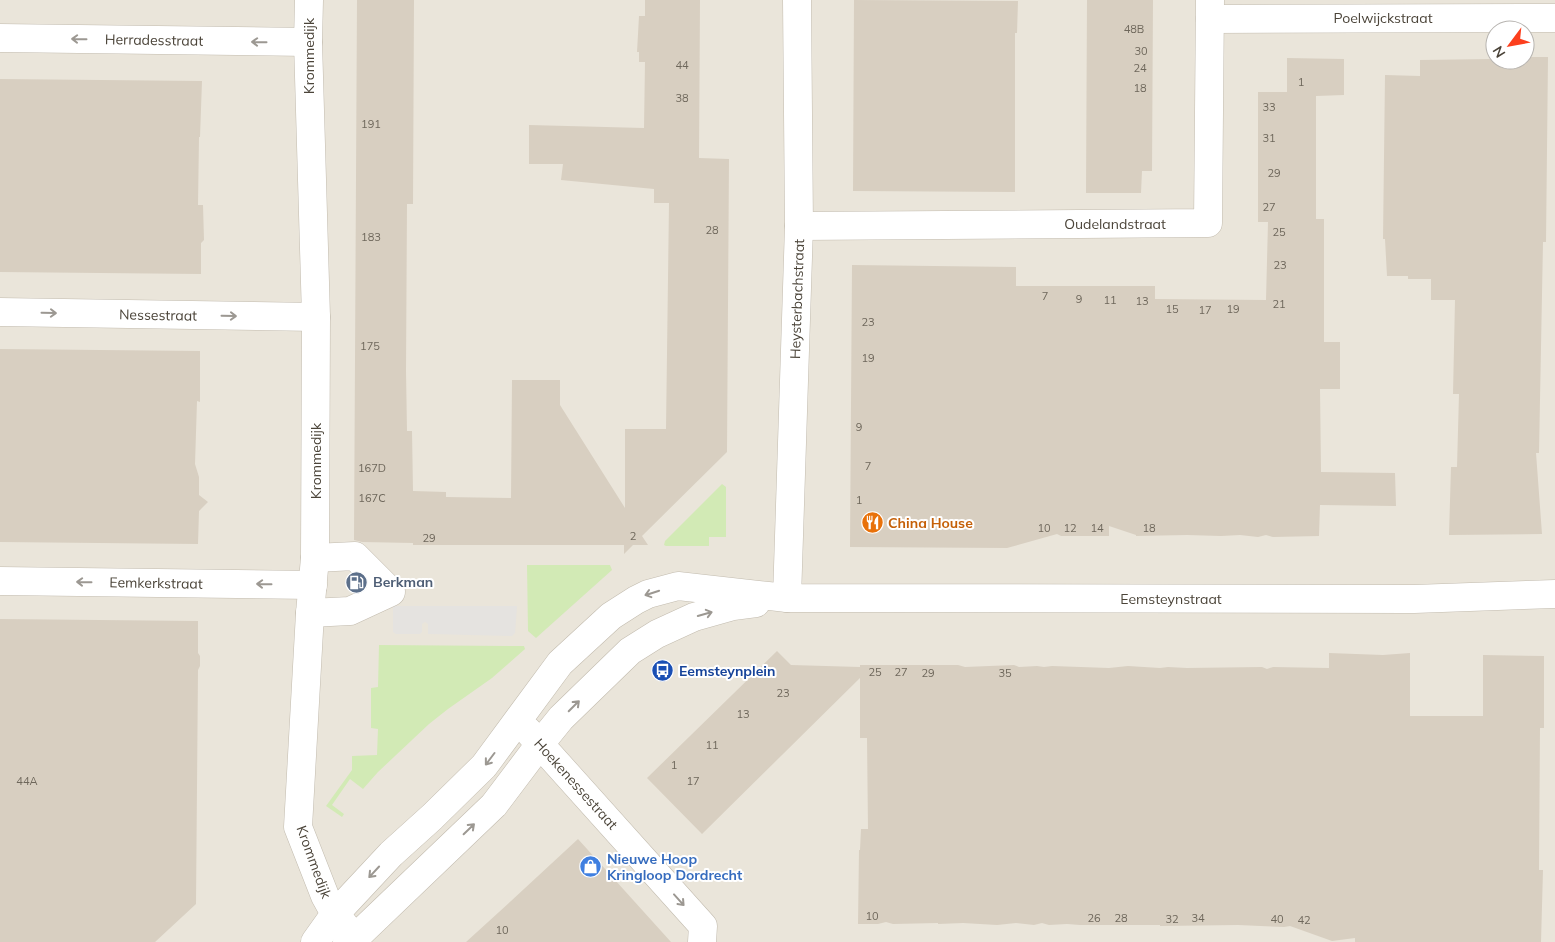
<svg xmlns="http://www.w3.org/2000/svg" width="1555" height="942" font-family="Mulish,sans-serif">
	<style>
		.residential { fill: #eae5da; fill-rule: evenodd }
		.green { fill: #d2eab5 }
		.parking { fill: #e5e3e0 }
		.building { fill: #d8cfc1 }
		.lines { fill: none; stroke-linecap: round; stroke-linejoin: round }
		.minor-casing { stroke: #c2bbae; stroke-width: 29 }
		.minor { stroke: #fff; stroke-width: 28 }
		.oneway { stroke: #9c9892 }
		.labels { text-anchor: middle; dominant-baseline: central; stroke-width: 4; stroke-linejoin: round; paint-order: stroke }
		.number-label { font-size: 11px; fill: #6e675b }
		.street-label { font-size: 14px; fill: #4b4439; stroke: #fff }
		.food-label { font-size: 14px; font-weight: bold; fill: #c56008; stroke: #fff; text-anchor: start }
		.service-label { font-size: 14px; font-weight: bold; fill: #4e5e75; stroke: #fff; text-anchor: start }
		.transit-label { font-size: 14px; font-weight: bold; fill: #164399; stroke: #fff; text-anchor: start }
		.shop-label { font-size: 14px; font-weight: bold; fill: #366cbe; stroke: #fff; text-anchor: start }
	</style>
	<rect width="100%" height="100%" fill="#f6f3ec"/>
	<path class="residential" d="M0 0H1555V942H0ZM1495 30H1525V60H1495Z"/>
	<g class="green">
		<path d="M722 484 726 487V537H709V546H666L664 545 665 541Z"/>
		<path d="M527 565H610L612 570 536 638 528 631Z"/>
		<path d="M379 645 524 646 525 649 492 678 448 709 429 724 378 772 363 789 350 779 332 805 344 814 342 817 326 806 352 770V756L377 755 378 729 371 728V688L378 687Z"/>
	</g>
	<path class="parking" d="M393 606H517L515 633 512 636 430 634H428V624L425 622 422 624V632L420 634H396L393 632Z"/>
	<g class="building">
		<path d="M357 0H414L413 204H407L406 371 407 431H412L413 491 446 492V497L511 498 512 380H560V405L625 508V429H666L669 203H654V189L561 180 563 164H529V125L644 128 645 62H639V52H637L639 16H645V0H700L699 158 729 159 727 452 642 536 648 545H633L624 554V545H413V543L362 542 354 540Z"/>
		<path d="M854 0 1018 1 1017 33H1015V192L853 191Z"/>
		<path d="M1087 0H1153L1152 171H1142L1141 193H1086Z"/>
		<path d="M1491 56H1495V60H1525V57H1548L1546 242H1543L1539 453H1536L1542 534 1449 535 1451 467H1457L1459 394H1453L1455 300H1431V279H1408V276H1387L1385 239H1383L1385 75 1420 76V60L1491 59Z"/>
		<path d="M1287 58 1344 59V95L1316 96V219H1324V342H1340V389H1320L1321 472 1395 473 1396 506 1320 505 1319 536 1273 537 1266 535 1258 537 1240 535 1221 536 1187 535 1136 536V535L1109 526V536H1061L1057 534 1007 548 850 547 852 265 1016 267V286H1155V299L1266 300 1268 222H1258V92H1287Z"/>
		<path d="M0 79 202 81 200 137H199L198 205H203L204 240 201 243V274L0 272Z"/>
		<path d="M0 349 200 351V402L197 401 195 464 199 477V495L208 502 199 511 198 544 0 542Z"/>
		<path d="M0 619 198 621V653L200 656V666L198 670 196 904 155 942H0Z"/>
		<path d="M777 651 791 665 860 667V665H958L965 667 1014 665 1019 667 1037 666 1044 667 1052 666 1109 668 1128 666 1160 668 1168 667 1187 668 1262 667 1267 669 1273 667 1329 668V653L1383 655 1410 653V716H1483V655L1544 656V728H1540L1539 870H1543L1541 942H1355V938L1332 941 1290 926 1284 927 1238 925 1160 926V925H1080L1067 924 1049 925 1042 923 1034 925 1016 923 997 925 963 923 938 924V923L893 924 886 922 878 924H858L859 850H860L861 829H868L867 738H860V678L702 834 647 778Z"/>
		<path d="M578 839 671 942H466L511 901Z"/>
	</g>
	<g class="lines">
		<defs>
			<g id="minor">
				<path d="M309 0 308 42 316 317 315 558 310 613 298 827 325 896 335 914 355 938"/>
				<path d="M1210 19 1555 18"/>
				<path d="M0 38 308 42"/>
				<path d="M799 226 1208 223 1210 0"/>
				<path d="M0 312 316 317"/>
				<path d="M0 581 313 585"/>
				<path d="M787 598 799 226 797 0"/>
				<path d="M310 613 350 611 391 592 355 556 315 558"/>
				<path d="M528 731 703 926 702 942"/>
				<path d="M315 942 335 914 391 854 432 817 484 766 560 663 611 616 636 600 648 594 678 586 787 598 1414 599 1555 594"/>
				<path d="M347 942 355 938 494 805 540 744 561 718 630 651 657 634 694 617 733 606 756 603"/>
			</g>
		</defs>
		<use href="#minor" class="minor-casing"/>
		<use href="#minor" class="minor"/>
	</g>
	<defs><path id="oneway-shaft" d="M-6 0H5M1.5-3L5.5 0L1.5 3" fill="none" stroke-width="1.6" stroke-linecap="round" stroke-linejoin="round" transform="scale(1.25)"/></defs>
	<g class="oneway">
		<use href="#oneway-shaft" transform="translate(79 39) rotate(-179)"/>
		<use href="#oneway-shaft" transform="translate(259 42) rotate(-179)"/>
		<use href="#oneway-shaft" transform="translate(49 313) rotate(1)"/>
		<use href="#oneway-shaft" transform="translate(229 316) rotate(1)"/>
		<use href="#oneway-shaft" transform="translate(84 582) rotate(-179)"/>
		<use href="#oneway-shaft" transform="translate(264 584) rotate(-179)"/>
		<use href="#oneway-shaft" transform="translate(652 593) rotate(162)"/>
		<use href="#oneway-shaft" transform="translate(705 614) rotate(-16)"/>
		<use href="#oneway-shaft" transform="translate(574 706) rotate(-45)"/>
		<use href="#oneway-shaft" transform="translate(490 759) rotate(127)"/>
		<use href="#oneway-shaft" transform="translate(469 829) rotate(-44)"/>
		<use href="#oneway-shaft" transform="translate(374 872) rotate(133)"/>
		<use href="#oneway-shaft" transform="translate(679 900) rotate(48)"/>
	</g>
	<defs>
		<symbol id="restaurant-disc" viewBox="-11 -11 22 22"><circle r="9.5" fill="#e8710a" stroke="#fff"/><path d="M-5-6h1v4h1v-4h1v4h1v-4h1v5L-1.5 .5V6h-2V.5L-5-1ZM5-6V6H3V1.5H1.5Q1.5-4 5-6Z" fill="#fff"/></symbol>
		<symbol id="fuel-disc" viewBox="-11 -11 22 22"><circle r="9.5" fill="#5c6f8a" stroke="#fff"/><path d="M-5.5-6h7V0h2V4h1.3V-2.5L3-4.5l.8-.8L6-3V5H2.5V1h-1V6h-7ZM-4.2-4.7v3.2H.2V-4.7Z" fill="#fff"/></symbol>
		<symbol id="bus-disc" viewBox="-11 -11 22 22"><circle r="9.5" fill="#1a4fb4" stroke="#fff"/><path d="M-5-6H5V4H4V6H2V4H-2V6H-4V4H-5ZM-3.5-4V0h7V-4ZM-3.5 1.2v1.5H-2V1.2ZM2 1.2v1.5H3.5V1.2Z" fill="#fff"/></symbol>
		<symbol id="shop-disc" viewBox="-11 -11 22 22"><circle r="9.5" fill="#3f7fe0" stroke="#fff"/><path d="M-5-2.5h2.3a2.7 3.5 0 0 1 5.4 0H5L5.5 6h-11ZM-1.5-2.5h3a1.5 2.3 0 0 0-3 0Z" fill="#fff"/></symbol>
	</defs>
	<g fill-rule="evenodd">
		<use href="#restaurant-disc" x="860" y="510" width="25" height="25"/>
		<use href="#fuel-disc" x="344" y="570" width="25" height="25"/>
		<use href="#bus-disc" x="650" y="658" width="25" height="25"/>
		<use href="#shop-disc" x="578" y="854" width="25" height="25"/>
	</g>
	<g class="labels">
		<g class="number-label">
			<text x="1134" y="29">48B</text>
			<text x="1141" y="51">30</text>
			<text x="682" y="65">44</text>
			<text x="1140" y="68">24</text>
			<text x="1301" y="82">1</text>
			<text x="1140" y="88">18</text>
			<text x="682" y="98">38</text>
			<text x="1269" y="107">33</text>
			<text x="371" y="124">191</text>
			<text x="1269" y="138">31</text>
			<text x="1274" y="173">29</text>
			<text x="1269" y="207">27</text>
			<text x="712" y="230">28</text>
			<text x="1279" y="232">25</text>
			<text x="371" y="237">183</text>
			<text x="1280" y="265">23</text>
			<text x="1045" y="296">7</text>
			<text x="1079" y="299">9</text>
			<text x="1110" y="300">11</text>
			<text x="1142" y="301">13</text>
			<text x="1279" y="304">21</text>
			<text x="1172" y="309">15</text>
			<text x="1233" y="309">19</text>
			<text x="1205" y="310">17</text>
			<text x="868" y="322">23</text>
			<text x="370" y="346">175</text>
			<text x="868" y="358">19</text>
			<text x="859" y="427">9</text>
			<text x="868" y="466">7</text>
			<text x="372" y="468">167D</text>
			<text x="372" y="498">167C</text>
			<text x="859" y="500">1</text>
			<text x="1044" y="528">10</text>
			<text x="1070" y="528">12</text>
			<text x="1097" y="528">14</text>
			<text x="1149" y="528">18</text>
			<text x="633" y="536">2</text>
			<text x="429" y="538">29</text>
			<text x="875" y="672">25</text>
			<text x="901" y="672">27</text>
			<text x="928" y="673">29</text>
			<text x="1005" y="673">35</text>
			<text x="783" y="693">23</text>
			<text x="743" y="714">13</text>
			<text x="712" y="745">11</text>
			<text x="674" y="765">1</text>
			<text x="27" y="781">44A</text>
			<text x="693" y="781">17</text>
			<text x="872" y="916">10</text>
			<text x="1094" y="918">26</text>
			<text x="1121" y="918">28</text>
			<text x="1198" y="918">34</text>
			<text x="1172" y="919">32</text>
			<text x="1277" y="919">40</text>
			<text x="1304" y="920">42</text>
			<text x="502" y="930">10</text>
		</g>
		<g class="street-label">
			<text x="1383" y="18">Poelwijckstraat</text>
			<text transform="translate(154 40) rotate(1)">Herradesstraat</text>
			<text transform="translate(309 56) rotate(-90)">Krommedijk</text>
			<text x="1115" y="224">Oudelandstraat</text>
			<text transform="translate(797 299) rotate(-88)">Heysterbachstraat</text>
			<text transform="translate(158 315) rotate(1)">Nessestraat</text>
			<text transform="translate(316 461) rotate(-90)">Krommedijk</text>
			<text transform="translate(156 583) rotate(1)">Eemkerkstraat</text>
			<text x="1171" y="599">Eemsteynstraat</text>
			<text transform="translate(576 784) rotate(48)">Hoekenessestraat</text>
			<text transform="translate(314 862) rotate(70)">Krommedijk</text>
		</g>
		<g class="food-label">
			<text x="888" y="523">China House</text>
		</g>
		<g class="service-label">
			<text x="373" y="582">Berkman</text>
		</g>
		<g class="transit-label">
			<text x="679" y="671">Eemsteynplein</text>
		</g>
		<g class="shop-label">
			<text x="607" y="859">Nieuwe Hoop<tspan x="607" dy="16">Kringloop Dordrecht</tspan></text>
		</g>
	</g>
	<g transform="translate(1510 45) rotate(238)"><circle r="24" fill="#ffffff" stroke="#b7b4b0"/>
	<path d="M0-4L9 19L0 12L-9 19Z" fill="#fc3f1d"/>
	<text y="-8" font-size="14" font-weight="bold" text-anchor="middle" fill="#4b4439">N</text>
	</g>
</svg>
